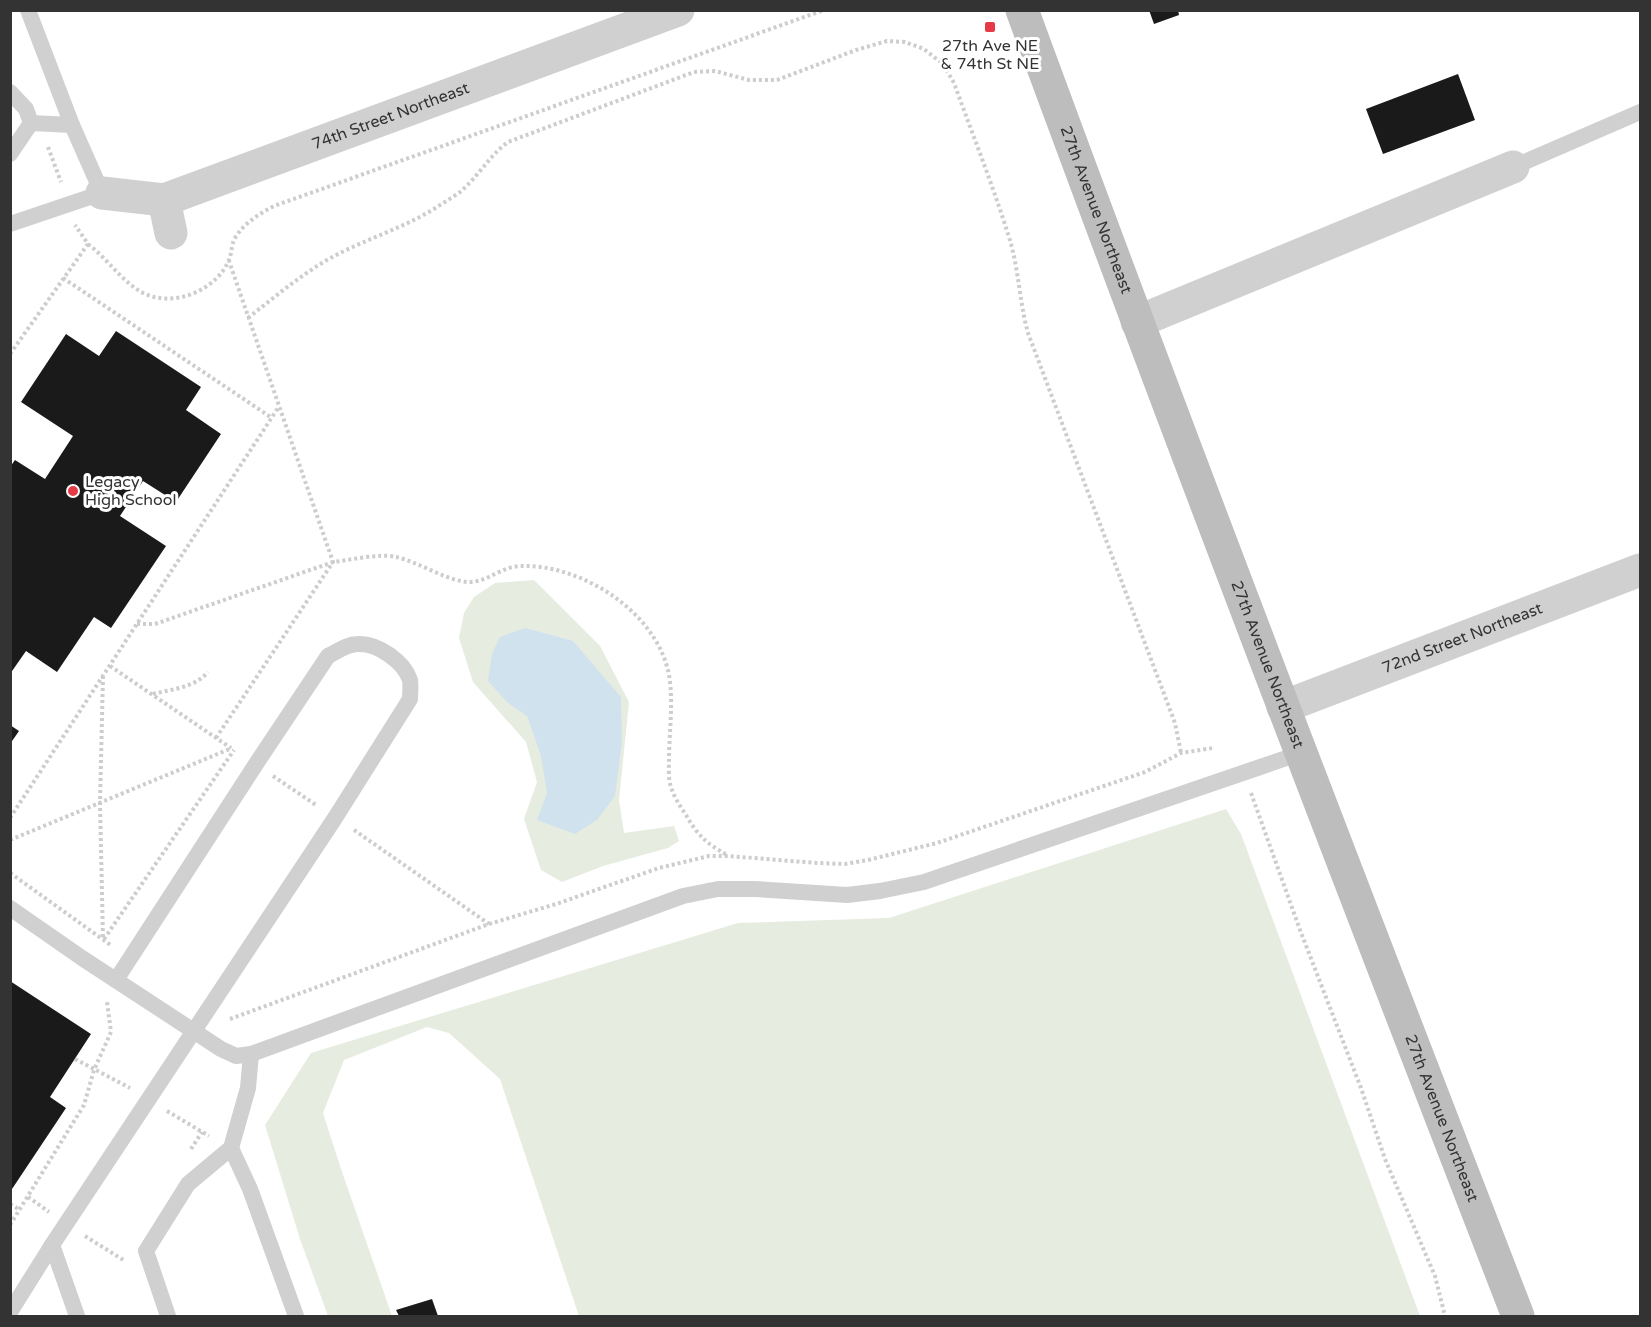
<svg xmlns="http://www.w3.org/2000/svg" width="1651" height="1327" font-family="'Varela Round',sans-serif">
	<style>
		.green { fill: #e6ecdf }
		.water { fill: #cfe2ee }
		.building { fill: #1a1a1a }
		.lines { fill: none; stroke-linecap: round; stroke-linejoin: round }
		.path { stroke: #cdcdcd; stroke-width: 4; stroke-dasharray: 3 3; stroke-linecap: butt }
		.lane { stroke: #d0d0d0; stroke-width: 16 }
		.street { stroke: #d0d0d0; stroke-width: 33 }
		.secondary { stroke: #bdbdbd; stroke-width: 33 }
		.poi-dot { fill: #e63946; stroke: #fff; stroke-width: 2 }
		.labels { text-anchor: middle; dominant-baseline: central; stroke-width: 6; stroke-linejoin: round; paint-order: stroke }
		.poi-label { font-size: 16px; fill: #333; stroke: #fff }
		.street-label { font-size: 16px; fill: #333; stroke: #fff }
	</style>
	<rect width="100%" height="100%" fill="#fff"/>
	<g class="green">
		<path d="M534 580 600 646 629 702 619 800 624 833 674 826 679 841 668 848 603 866 562 882 541 870 524 819 537 782 526 742 473 682 459 638 464 613 474 597 495 583Z"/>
		<path d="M1226 809 1241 834 1420 1316H579L500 1079 449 1033 427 1027 344 1060 323 1113 341 1169 392 1316H328L300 1239 265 1125 311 1053 738 923 889 918Z"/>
	</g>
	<path class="water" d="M525 628 573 641 621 697 622 742 615 796 597 820 575 834 537 820 547 793 541 756 527 716 508 703 488 681 492 654 500 637Z"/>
	<g class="building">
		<path d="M1149 10H1178L1179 15 1154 24Z"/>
		<path d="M1458 74 1475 120 1383 154 1366 109Z"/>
		<path d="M116 331 201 387 186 410 221 434 176 502 143 481 120 516 166 546 111 628 94 617 57 672 26 651 10 674V467L15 460 45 479 73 436 21 402 66 334 99 356Z"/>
		<path d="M10 725 19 731 10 744Z"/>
		<path d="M10 981 91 1034 50 1097 66 1108 10 1192Z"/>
		<path d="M432 1299 438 1316H399L396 1310Z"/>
	</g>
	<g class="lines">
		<g class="path">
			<path d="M48 147 61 182"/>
			<path d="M88 244C108 259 121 281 143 293 173 308 216 291 229 260 232 253 231 245 235 238 244 223 259 214 274 206L824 10"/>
			<path d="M63 278 272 418"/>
			<path d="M248 318C272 299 296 279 322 263 358 241 401 230 437 207 445 202 453 197 460 192 478 177 489 156 508 142L694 72 715 71 749 80H777L856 50 887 41 905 42 924 49 943 64 954 83C972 133 992 183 1008 234 1019 267 1019 301 1028 333L1175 723 1181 753"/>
			<path d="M10 354 88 244 75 225"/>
			<path d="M137 624H155L333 562C351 560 379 553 396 557 419 562 449 582 469 582 488 582 502 566 521 566 584 564 663 616 670 682 673 708 669 734 669 760 669 768 668 779 671 787 674 797 680 806 686 815 698 836 706 843 727 855"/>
			<path d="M110 666 231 748"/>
			<path d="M103 676 100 803 103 939"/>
			<path d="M153 694C172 689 194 688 208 672"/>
			<path d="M216 738 333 562 229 261"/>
			<path d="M273 776 316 805"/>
			<path d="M1251 793 1300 930 1361 1088 1385 1159 1435 1276 1445 1316"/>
			<path d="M10 818 278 408"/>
			<path d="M354 830 489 924"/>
			<path d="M10 840 232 748"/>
			<path d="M10 873 112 946"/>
			<path d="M104 939 234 750"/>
			<path d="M230 1019 489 924 556 904 659 868 709 856H728L817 863 845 864 868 860 937 843 1145 772 1181 753 1213 748"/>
			<path d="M75 1059 130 1088"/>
			<path d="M167 1111 209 1136"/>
			<path d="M191 1149 202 1132"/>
			<path d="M28 1197 49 1212"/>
			<path d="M10 1204 20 1210"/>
			<path d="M10 1225 84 1105 94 1070 111 1032 107 1002"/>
			<path d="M85 1236 125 1261"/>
		</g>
		<g class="lane">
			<path d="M10 92 26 109 31 123 10 154"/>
			<path d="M31 123 72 125"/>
			<path d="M1513 167 1640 112"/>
			<path d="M10 224 102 193 72 125 28 10"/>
			<path d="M10 908 82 958 221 1049 236 1056 251 1054 683 896 718 889H755L847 895 880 891 924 882 1301 753"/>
			<path d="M231 1148 250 1189 296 1316"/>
			<path d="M52 1245 77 1316"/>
			<path d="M10 1312 52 1245 335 818 410 699C410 694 411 685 410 680 404 662 378 643 358 644 347 644 338 651 328 656L256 764 116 980"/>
			<path d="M168 1316 146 1251 188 1184 231 1148 248 1088 251 1054"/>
		</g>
		<g class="street">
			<path id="s1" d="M102 193 164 200 678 10"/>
			<path d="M164 200 171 233"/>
			<path d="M1137 322 1513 167"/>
			<path id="s2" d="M1283 707 1640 570"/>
		</g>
		<path class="secondary" id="s3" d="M1022 10C1183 448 1350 882 1518 1316"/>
	</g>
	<g class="poi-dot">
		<rect x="984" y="21" width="12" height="12" rx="3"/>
		<circle cx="73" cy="491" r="6"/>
	</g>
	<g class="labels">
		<g class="poi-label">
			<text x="990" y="46">27th Ave NE<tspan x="990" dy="18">&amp; 74th St NE</tspan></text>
			<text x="85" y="482" text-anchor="start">Legacy<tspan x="85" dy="18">High School</tspan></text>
		</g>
		<g class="street-label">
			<text stroke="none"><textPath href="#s1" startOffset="304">74th Street Northeast</textPath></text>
			<text stroke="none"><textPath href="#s3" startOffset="213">27th Avenue Northeast</textPath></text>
			<text stroke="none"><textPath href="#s2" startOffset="192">72nd Street Northeast</textPath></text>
			<text stroke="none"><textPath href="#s3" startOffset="699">27th Avenue Northeast</textPath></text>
			<text stroke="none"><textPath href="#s3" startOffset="1185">27th Avenue Northeast</textPath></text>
		</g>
	</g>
	<rect width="1651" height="1327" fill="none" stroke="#333333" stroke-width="24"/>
</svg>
